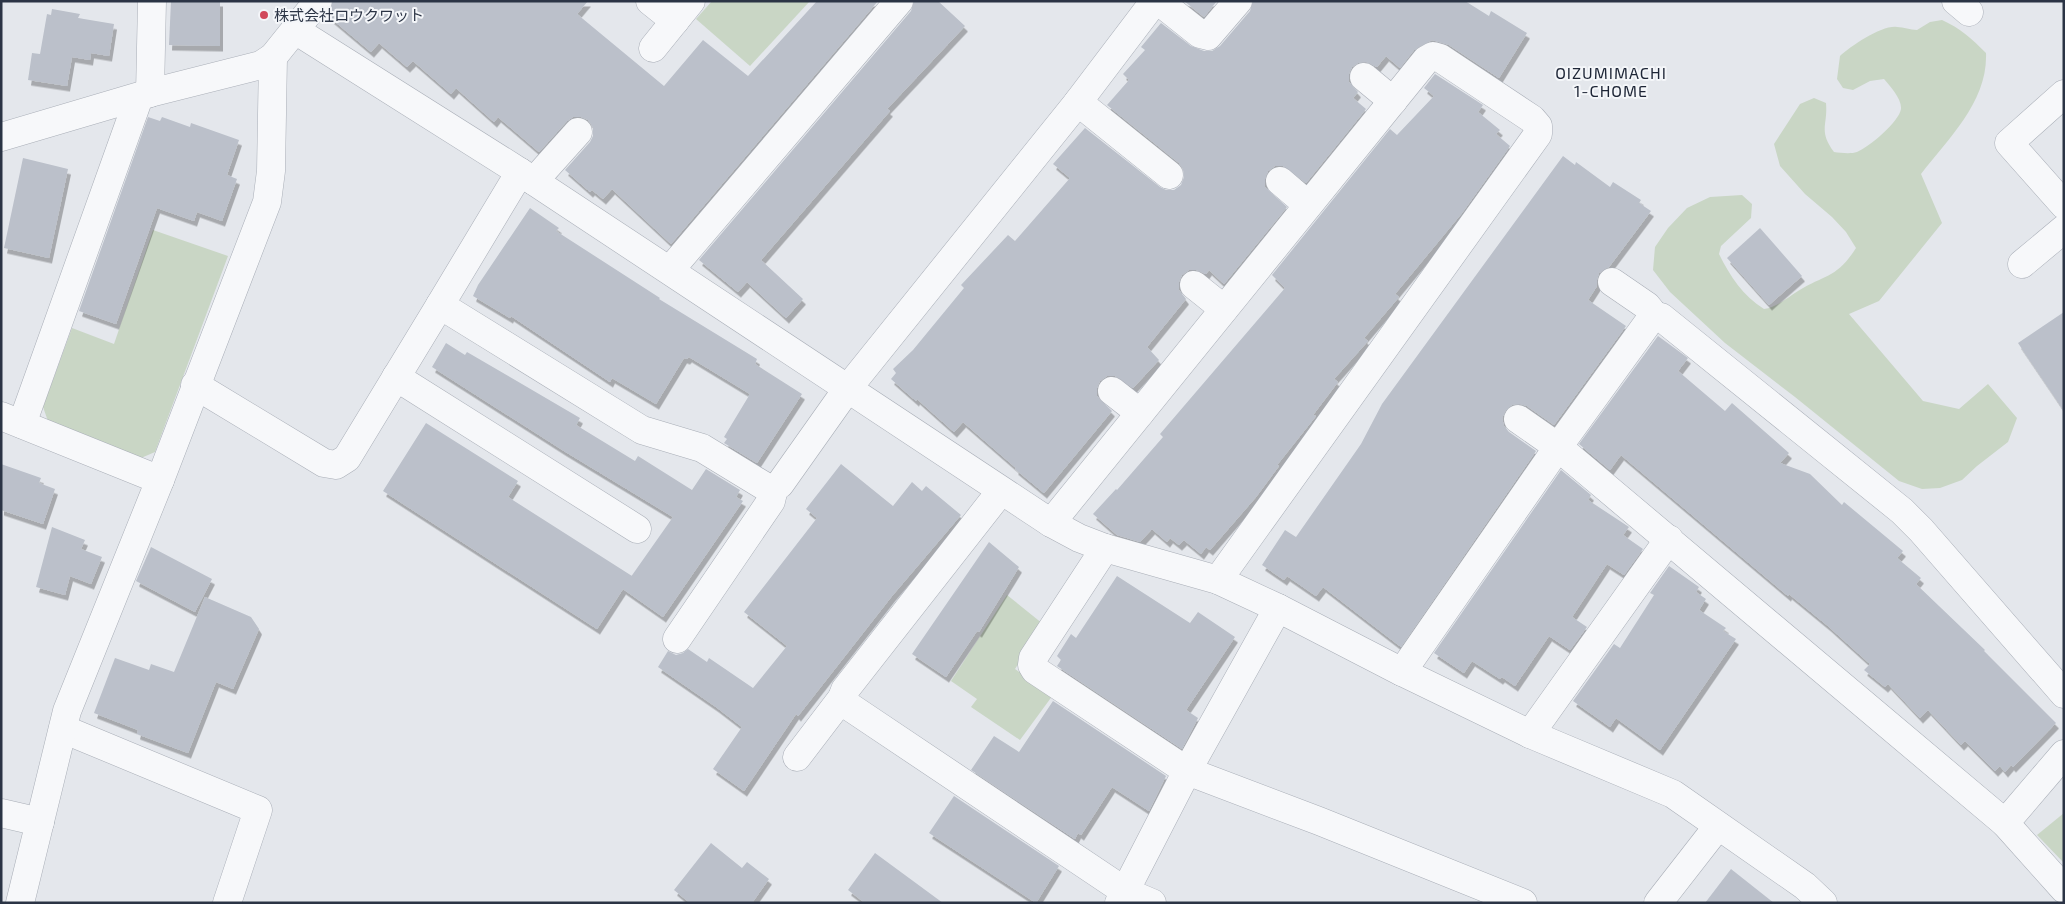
<svg xmlns="http://www.w3.org/2000/svg" width="2065" height="904" font-family="'Exo 2','Noto Sans JP',sans-serif">
	<style>
		.green { fill: #c9d6c5 }
		.building { fill: #bbc0ca; filter: url(#shadow) }
		.lines { fill: none; stroke-linecap: round; stroke-linejoin: round }
		.minor-casing { stroke: #a9aeb7; stroke-width: 29 }
		.minor { stroke: #f7f8fa; stroke-width: 28 }
		.poi-dot { fill: #d1495b; stroke: #f4f6f9; stroke-width: 2 }
		.labels { text-anchor: middle; dominant-baseline: central; stroke-width: 4; stroke-linejoin: round; paint-order: stroke }
		.poi-label { font-size: 15px; fill: #2b3445; stroke: #f4f6f9; text-anchor: start }
		.neighbourhood-label { font-size: 16px; letter-spacing: 1px; fill: #1d2536; stroke: #f4f6f9 }
	</style>
	<defs>
		<filter id="shadow"><feDropShadow dx="3" dy="5.5" stdDeviation="0" flood-color="#0004"/></filter>
	</defs>
	<rect width="100%" height="100%" fill="#e4e7ec"/>
	<g class="green">
		<path d="M712 1H810L750 66 696 19Z"/>
		<path d="M1942 20C1960 28 1972 39 1986 53 1988 101 1949 138 1921 174L1942 223 1879 301 1849 314 1923 401 1959 409 1988 384 2017 418 2008 442 1977 466 1962 480 1940 488 1922 489 1899 481 1795 397 1725 343 1670 292 1653 270 1655 247 1668 228 1687 208 1710 197 1742 195 1752 204 1751 218 1721 246 1719 254C1730 276 1743 296 1764 309 1777 307 1787 298 1798 291 1826 274 1837 278 1856 248L1846 232 1832 217 1805 194 1780 166 1774 144 1800 104 1814 98 1826 103C1828 126 1818 130 1834 152 1841 153 1851 154 1857 152 1869 147 1899 122 1901 109 1902 99 1890 86 1884 79L1870 81 1853 90 1843 88 1837 79 1840 56C1851 46 1882 25 1897 27 1904 27 1910 30 1917 30L1930 22Z"/>
		<path d="M153 230 228 256 155 452 141 458 49 424 43 407 72 328 114 344Z"/>
		<path d="M1007 595 1043 624 1015 669 1053 695 1020 740 971 707 977 699 951 681Z"/>
		<path d="M2064 813V863L2037 835Z"/>
	</g>
	<g class="building">
		<path d="M171 1H220V46L169 45Z"/>
		<path d="M333 1H588L577 14 664 86 703 40 748 76 817 1H878L671 244 612 189 603 199 592 190 590 192 565 170 590 142 593 136V127L588 120 581 117H573L567 121 539 152 498 117 494 122 456 88 451 94 413 61 407 67 379 43 371 52 327 15Z"/>
		<path d="M914 1H938L965 26 887 109 890 111 761 260 803 299 786 318 747 282 738 292 699 260 911 11Z"/>
		<path d="M1184 1H1217L1204 17Z"/>
		<path d="M1253 1H1465L1489 16 1491 11 1527 33 1499 78 1449 45 1432 40 1414 50 1400 68 1386 56 1377 67 1366 62 1358 63 1352 67 1349 74V82L1358 92 1353 98 1366 109 1306 183 1283 166H1275L1268 171 1265 179V187L1287 207 1224 284 1209 270 1206 274 1196 270H1189L1182 275 1179 282V290L1186 299 1147 347 1159 360 1133 388 1115 376H1107L1100 381 1097 388V396L1112 411 1044 493 1015 469 1016 468 963 422 954 432 917 399 916 401 891 379 896 373 893 369 913 350 964 288 961 285 1008 235 1015 241 1070 178 1053 164 1085 128 1160 187 1166 190H1174L1181 185 1184 177 1183 169 1179 163 1107 105 1129 80 1123 74 1145 50 1141 47 1161 23 1191 46 1204 51H1212L1220 46 1250 11Z"/>
		<path d="M52 9 80 14 78 18 114 24 109 56 91 53 90 60 72 57 67 86 28 80 32 53 40 54 47 14 51 15Z"/>
		<path d="M1435 74 1483 105 1478 112 1500 130 1496 134 1510 146 1462 213 1395 294 1399 297 1364 338 1368 341 1334 379 1338 382 1313 415 1316 416 1277 465 1279 466 1256 497 1210 550 1206 547 1201 554 1184 540 1179 545 1170 538 1167 542 1152 529 1140 542 1117 535 1093 514 1116 489 1117 490 1163 437 1160 434 1285 288 1272 275 1390 129 1397 135 1434 96 1424 88Z"/>
		<path d="M148 117 160 121 162 117 190 127 191 123 239 140 227 175 237 179 222 221 197 212 194 221 157 208 116 324 79 311Z"/>
		<path d="M1563 156 1575 165 1576 162 1610 187 1613 182 1641 200 1639 203 1651 211 1609 267 1599 273 1597 280V286L1588 300 1626 326 1554 425 1527 406 1520 404 1512 405 1506 410 1502 418 1504 426 1509 432 1536 451 1401 647 1323 587 1316 596 1287 576 1284 580 1262 565 1285 530 1296 537 1361 444 1382 404Z"/>
		<path d="M23 158 68 169 49 258 4 248Z"/>
		<path d="M530 208 559 228 556 231 660 298 659 299 757 359 755 364 802 394 757 463 724 443 727 439 724 437 750 394 689 357 687 359 684 358 656 404 612 378 610 382 511 316 510 318 473 296 478 285Z"/>
		<path d="M1760 228 1802 276 1769 305 1727 258Z"/>
		<path d="M2064 312V411L2018 343Z"/>
		<path d="M1658 336 1688 358 1678 371 1725 411 1732 403 1789 453 1780 463 1810 474 1842 505 1844 502 1903 551 1897 558 1921 578 1916 584 1985 650 1984 651 2056 723 2013 767 2011 765 2005 772 2000 766 1995 771 1965 741 1961 745 1928 710 1920 718 1888 684 1885 687 1864 670 1870 664 1828 626 1789 594 1788 596 1621 455 1610 470 1579 444Z"/>
		<path d="M446 343 465 355 467 352 580 418 576 425 635 461 638 456 692 490 706 469 740 490 736 497 743 501 663 617 623 589 597 629 383 491 426 423 518 481 508 497 632 576 628 581 673 517 564 451 432 367Z"/>
		<path d="M1 464 41 478 39 483 55 489 43 524 1 510Z"/>
		<path d="M841 464 893 506 912 482 922 491 926 486 961 515 892 596 798 716 796 714 744 791 713 769 742 727 716 707 658 667 668 651 676 655 683 653 688 649 707 662 709 658 753 688 787 646 744 612 817 518 806 509Z"/>
		<path d="M1561 470 1591 495 1588 500 1629 527 1623 535 1643 549 1624 575 1607 564 1572 617 1587 627 1570 650 1549 636 1515 686 1502 677 1500 679 1472 661 1464 673 1434 653Z"/>
		<path d="M52 527 85 540 81 549 102 557 91 584 70 576 65 595 36 587Z"/>
		<path d="M989 542 1019 567 979 632 977 631 946 677 912 654Z"/>
		<path d="M151 547 212 579 195 612 136 581Z"/>
		<path d="M1669 566 1699 587 1696 592 1706 599 1699 610 1726 628 1723 631 1736 639 1660 750 1616 718 1610 727 1573 701 1614 644 1620 648 1654 595 1650 593Z"/>
		<path d="M1117 576 1190 623 1198 612 1235 637 1186 710 1198 718 1182 749 1057 666 1061 660 1057 656 1071 634 1076 638Z"/>
		<path d="M205 597 251 617 259 629 233 689 216 682 188 753 137 734 138 730 94 713 115 658 149 670 151 664 174 672Z"/>
		<path d="M1053 701 1166 776 1149 811 1112 787 1081 835 1078 833 1075 839 971 770 994 736 1019 752Z"/>
		<path d="M954 796 1059 866 1036 903 929 833Z"/>
		<path d="M711 843 742 868 747 862 769 879 752 903H690L674 890Z"/>
		<path d="M875 853 943 903H865L848 890Z"/>
		<path d="M1731 869 1774 903H1705Z"/>
	</g>
	<g class="lines">
		<defs>
			<g id="minor">
				<path d="M650 1 675 21"/>
				<path d="M1154 1 1161 3 1200 34 1208 36 1238 1"/>
				<path d="M1956 1 1969 12"/>
				<path d="M295 30 520 172 1051 523 1079 538 1105 548 1218 580 1278 608 1402 672 1530 734 1673 794 1805 886 1823 903"/>
				<path d="M653 48 691 1"/>
				<path d="M1364 77 1393 101"/>
				<path d="M150 93 152 1"/>
				<path d="M2064 94 2009 143 2064 205"/>
				<path d="M1078 102 1169 175"/>
				<path d="M1 137 150 93 261 65 273 57 318 1"/>
				<path d="M520 172 440 305 642 430 702 448 766 487 774 488 780 484 848 388 1078 102 1150 7 1152 1"/>
				<path d="M534 181 578 132"/>
				<path d="M1280 181 1308 205"/>
				<path d="M2022 264 2064 229"/>
				<path d="M670 270 899 1"/>
				<path d="M1612 282 1647 306 1655 316"/>
				<path d="M1194 285 1224 309"/>
				<path d="M396 377 637 529"/>
				<path d="M195 385 324 463 336 465 347 458 440 305"/>
				<path d="M1112 391 1140 413"/>
				<path d="M1 416 160 480"/>
				<path d="M1518 419 1558 447 2005 823"/>
				<path d="M22 424 139 97"/>
				<path d="M1051 523 1426 60 1433 56 1440 58 1532 119 1538 126V134L1218 580"/>
				<path d="M1105 548 1033 658 1032 665 1035 670 1187 771 1319 821 1523 903"/>
				<path d="M677 639 771 501 774 488"/>
				<path d="M1402 672 1558 447 1650 320 1655 316 1661 317 1902 511 1921 530 2064 694"/>
				<path d="M842 698 847 705 1126 892 1152 903"/>
				<path d="M63 729 258 810 227 903"/>
				<path d="M1530 734 1669 539"/>
				<path d="M2064 754 2005 823 2064 889"/>
				<path d="M797 757 842 698 845 690 1001 491"/>
				<path d="M1 813 40 822"/>
				<path d="M20 903 67 711 160 480 267 202 271 171 273 57"/>
				<path d="M1119 903 1187 771 1278 608"/>
				<path d="M1658 903 1718 826"/>
			</g>
		</defs>
		<use href="#minor" class="minor-casing"/>
		<use href="#minor" class="minor"/>
	</g>
	<circle class="poi-dot" cx="264" cy="15" r="5"/>
	<g class="labels">
		<g class="poi-label">
			<text x="274" y="15">株式会社ロウクワット</text>
		</g>
		<g class="neighbourhood-label">
			<text x="1611" y="72">OIZUMIMACHI<tspan x="1611" dy="18">1-CHOME</tspan></text>
		</g>
	</g>
	<rect width="2065" height="904" fill="none" stroke="#2b3445" stroke-width="5"/>
</svg>
